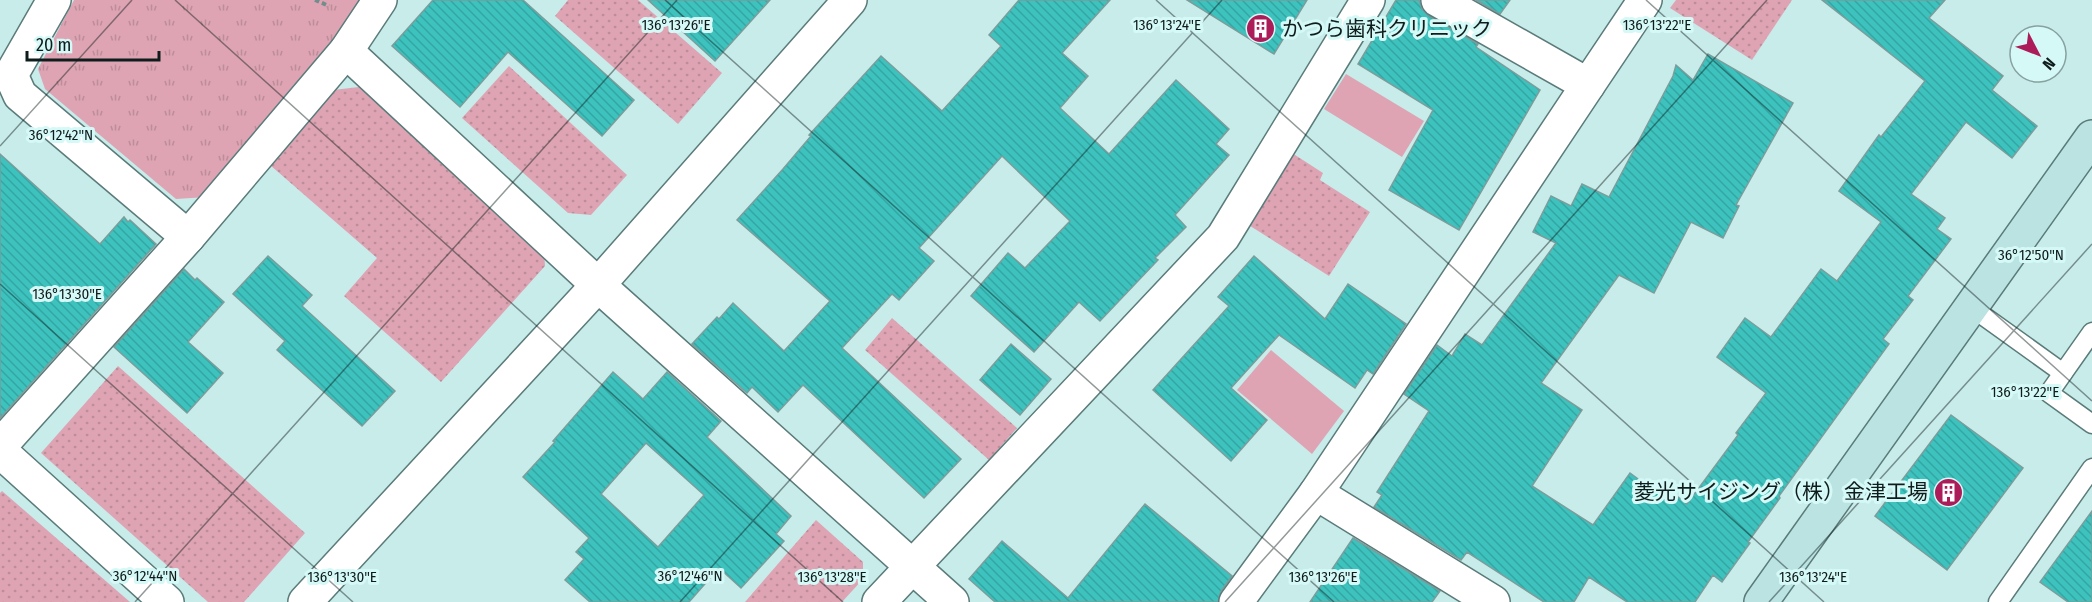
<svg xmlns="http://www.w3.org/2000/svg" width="2092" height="602" font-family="'Fira Sans Condensed','Noto Sans JP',sans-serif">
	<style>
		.grass { fill: #dea4b3 }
		.park { fill: url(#park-tufts) }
		.garden { fill: url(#garden-dots) }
		.building { fill: url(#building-back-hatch); stroke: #7b9d9b; stroke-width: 1.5; fill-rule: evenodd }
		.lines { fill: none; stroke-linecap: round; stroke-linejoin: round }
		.lane-casing { stroke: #5a7b7a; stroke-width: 21 }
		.street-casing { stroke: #5a7b7a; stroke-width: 36 }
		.secondary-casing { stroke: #5a7b7a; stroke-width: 36 }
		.path { stroke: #738d8c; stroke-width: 4; stroke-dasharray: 4.5 3; stroke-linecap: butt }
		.lane { stroke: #fff; stroke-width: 18 }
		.street { stroke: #fff; stroke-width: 33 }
		.secondary { stroke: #bae3e2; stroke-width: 33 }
		.ticks { fill: none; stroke: #0f1c1c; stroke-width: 1.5; stroke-opacity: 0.45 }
		.labels { text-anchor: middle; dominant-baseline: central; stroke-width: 6; stroke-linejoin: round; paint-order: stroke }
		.poi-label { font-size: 21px; fill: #0f1c1c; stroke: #d5f9f7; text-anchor: start }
		.ticks-label { font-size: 15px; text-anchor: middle; fill: #0f1c1c; stroke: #d5f9f7; stroke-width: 6; stroke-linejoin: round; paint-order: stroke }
	</style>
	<defs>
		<pattern id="park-tufts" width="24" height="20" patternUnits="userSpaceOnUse" patternTransform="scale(1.5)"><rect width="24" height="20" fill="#dea4b3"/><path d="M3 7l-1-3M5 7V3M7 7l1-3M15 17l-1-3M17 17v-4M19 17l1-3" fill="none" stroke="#bd8d99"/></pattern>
		<pattern id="garden-dots" width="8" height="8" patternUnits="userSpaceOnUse" patternTransform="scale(1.5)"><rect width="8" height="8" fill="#dea4b3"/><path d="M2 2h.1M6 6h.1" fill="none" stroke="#bd8d99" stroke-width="1.8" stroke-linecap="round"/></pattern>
		<pattern id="building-back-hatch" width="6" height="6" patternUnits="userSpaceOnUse" patternTransform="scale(1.5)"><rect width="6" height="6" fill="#3dc2be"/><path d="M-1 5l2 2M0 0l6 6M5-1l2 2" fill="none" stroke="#34a6a3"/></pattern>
	</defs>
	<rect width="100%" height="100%" fill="#c8ecea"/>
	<g class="grass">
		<path d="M1346 74 1424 121 1402 157 1324 109Z"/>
		<path d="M1271 350 1344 411 1312 454 1237 390Z"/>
	</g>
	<path class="park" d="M74 0H366L207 197 176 199 45 89 38 69Z"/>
	<g class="garden">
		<path d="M568 0H638L722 73 678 124 555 16Z"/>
		<path d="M1676 0H1792L1752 60 1670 8Z"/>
		<path d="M509 66 627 175 591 215 568 213 462 118Z"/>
		<path d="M359 87 544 250 545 266 441 382 344 296 377 258 270 165 333 90Z"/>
		<path d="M1292 153 1323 173 1320 180 1370 212 1329 276 1247 224Z"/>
		<path d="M892 318 1017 428 989 460 865 350Z"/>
		<path d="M118 366 305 533 244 602H208L41 453Z"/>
		<path d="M2 491 130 602H0V493Z"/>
		<path d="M816 520 863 562V579L842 602H745Z"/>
	</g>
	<g class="building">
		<path d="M433 0H523L634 100 602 136 508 52 460 107 392 46Z"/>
		<path d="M648 0H770L715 61Z"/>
		<path d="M1019 0H1110L1062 53 1088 76 1060 108 1109 154 1176 80 1229 129 1216 144 1229 155 1175 215 1186 227 1155 258 1158 260 1100 321 1079 302 1034 352 971 296 1008 253 1025 268 1070 221 1002 156 919 248 934 261 899 300 892 294 842 348 961 459 924 498 803 385 778 412 752 387 747 393 692 344 717 317 719 319 733 303 784 351 830 301 737 220 783 169 811 136 809 135 881 56 942 111 1001 46 989 35Z"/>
		<path d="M1187 0H1307L1274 54Z"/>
		<path d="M1396 0H1419L1422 9 1429 16 1478 44 1476 47 1540 90 1459 230 1389 190 1433 110 1358 64Z"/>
		<path d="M1476 0H1510L1500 14Z"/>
		<path d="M1822 0H1945L1929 18 2003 76 1992 90 2037 126 2012 158 1966 122 1911 194 1945 218 1937 229 1951 239 1908 296 1913 300 1883 339 1889 344 1779 496 1780 498 1748 542 1750 543 1722 582 1713 575 1695 602H1627L1589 577 1574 602H1544L1467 552 1461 560 1374 507 1382 495 1377 492 1429 411 1404 394 1437 345 1452 356 1465 334 1482 345 1556 243 1533 232 1551 196 1571 206 1582 184 1609 197 1673 76 1676 65 1693 80 1708 54 1793 103 1736 205 1739 206 1723 238 1691 222 1654 293 1619 275 1541 383 1582 410 1532 486 1593 525 1630 473 1668 501 1673 493 1687 504 1738 435 1736 433 1766 393 1717 357 1745 318 1771 337 1821 269 1837 281 1881 222 1839 191 1879 135 1881 137 1925 81Z"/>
		<path d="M0 154 100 244 124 217 128 222 130 220 156 244 0 418Z"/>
		<path d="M268 256 312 295 302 306 395 391 362 426 277 350 285 341 233 294Z"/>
		<path d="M1254 256 1325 319 1348 284 1406 324 1373 374 1367 370 1355 388 1279 335 1231 388 1267 420 1231 461 1153 390 1229 306 1218 297Z"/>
		<path d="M184 269 195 280 197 278 224 302 188 342 223 373 187 413 114 347Z"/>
		<path d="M1011 344 1051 379 1020 415 980 380Z"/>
		<path d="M613 372 643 399 667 372 721 421 707 437 791 516 776 534 784 541 741 588 719 568 689 602H590L565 580 584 559 576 552 589 538 523 477 555 442 553 441ZM646 443 704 495 658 547 601 494Z"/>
		<path d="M1951 415 2023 468 1947 570 1875 516Z"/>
		<path d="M1145 504 1232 576 1221 591 1218 602H995L969 579 1002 541 1068 598Z"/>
		<path d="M2092 511V602H2068L2040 582Z"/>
		<path d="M1353 538 1440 591 1432 602H1310Z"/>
	</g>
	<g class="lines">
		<defs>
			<g id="lane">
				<path d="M1971 307 2063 373"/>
				<path d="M2092 332 2049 393 2092 424"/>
				<path d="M1998 602 2092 468"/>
			</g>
			<g id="street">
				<path d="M54 0 11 75 20 95 188 237"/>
				<path d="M346 51 598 285 952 602"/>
				<path d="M1588 85 1645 0"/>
				<path d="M0 446 188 237 346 51 380 0"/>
				<path d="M0 451 167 602"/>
				<path d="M1316 493 1493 602"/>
				<path d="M305 602 598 285 850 0"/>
				<path d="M879 602 1223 237 1368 0"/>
				<path d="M1236 602 1316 493 1588 85 1438 0"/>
			</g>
			<path id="secondary" d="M1761 602 2092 137"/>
		</defs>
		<use href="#lane" class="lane-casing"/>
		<use href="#street" class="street-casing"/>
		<use href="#secondary" class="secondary-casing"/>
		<path class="path" d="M315 0 329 6"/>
		<use href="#lane" class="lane"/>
		<use href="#street" class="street"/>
		<use href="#secondary" class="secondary"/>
	</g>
	<path class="ticks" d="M175 0 843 602M665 0 1334 602M1156 0 1824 602M1646 0 2092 401M0 146 132 0M0 284 353 602M135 602 677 0M680 602 1222 0M1225 602 1767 0M1769 602 2092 244"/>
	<defs>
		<symbol id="building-disc" viewBox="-11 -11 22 22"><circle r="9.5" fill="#ab1c59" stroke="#d5f9f7"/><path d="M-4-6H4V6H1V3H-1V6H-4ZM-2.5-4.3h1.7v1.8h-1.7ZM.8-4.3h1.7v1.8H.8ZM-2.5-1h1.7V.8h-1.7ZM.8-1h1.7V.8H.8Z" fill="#fff"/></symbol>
	</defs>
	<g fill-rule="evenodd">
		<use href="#building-disc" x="1244" y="12" width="33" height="33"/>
		<use href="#building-disc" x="1932" y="476" width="33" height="33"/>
	</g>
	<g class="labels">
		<g class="poi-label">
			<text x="1282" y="29">かつら歯科クリニック</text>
			<text x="1928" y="492" text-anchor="end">菱光サイジング（株）金津工場</text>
		</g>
	</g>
	<g class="ticks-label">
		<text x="676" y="30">136°13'26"E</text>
		<text x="1167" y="30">136°13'24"E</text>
		<text x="1657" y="30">136°13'22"E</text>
		<text x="61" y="140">36°12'42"N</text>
		<text x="2031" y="260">36°12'50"N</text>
		<text x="67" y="299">136°13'30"E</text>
		<text x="2025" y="397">136°13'22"E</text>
		<text x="145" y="581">36°12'44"N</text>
		<text x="690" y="581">36°12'46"N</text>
		<text x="342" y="582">136°13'30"E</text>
		<text x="832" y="582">136°13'28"E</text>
		<text x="1323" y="582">136°13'26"E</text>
		<text x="1813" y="582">136°13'24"E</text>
	</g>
	<g transform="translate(2038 54) rotate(132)"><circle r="28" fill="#d5f9f7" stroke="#86a19f" stroke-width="1.5"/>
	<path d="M0-4.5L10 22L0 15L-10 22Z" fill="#ab1c59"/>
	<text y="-9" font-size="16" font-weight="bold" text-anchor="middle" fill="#0f1c1c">N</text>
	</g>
	<path d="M27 51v9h132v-9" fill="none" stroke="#0f1c1c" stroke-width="3"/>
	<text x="36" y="51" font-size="18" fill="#0f1c1c" stroke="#d5f9f7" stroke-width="4.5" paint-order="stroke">20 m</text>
</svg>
